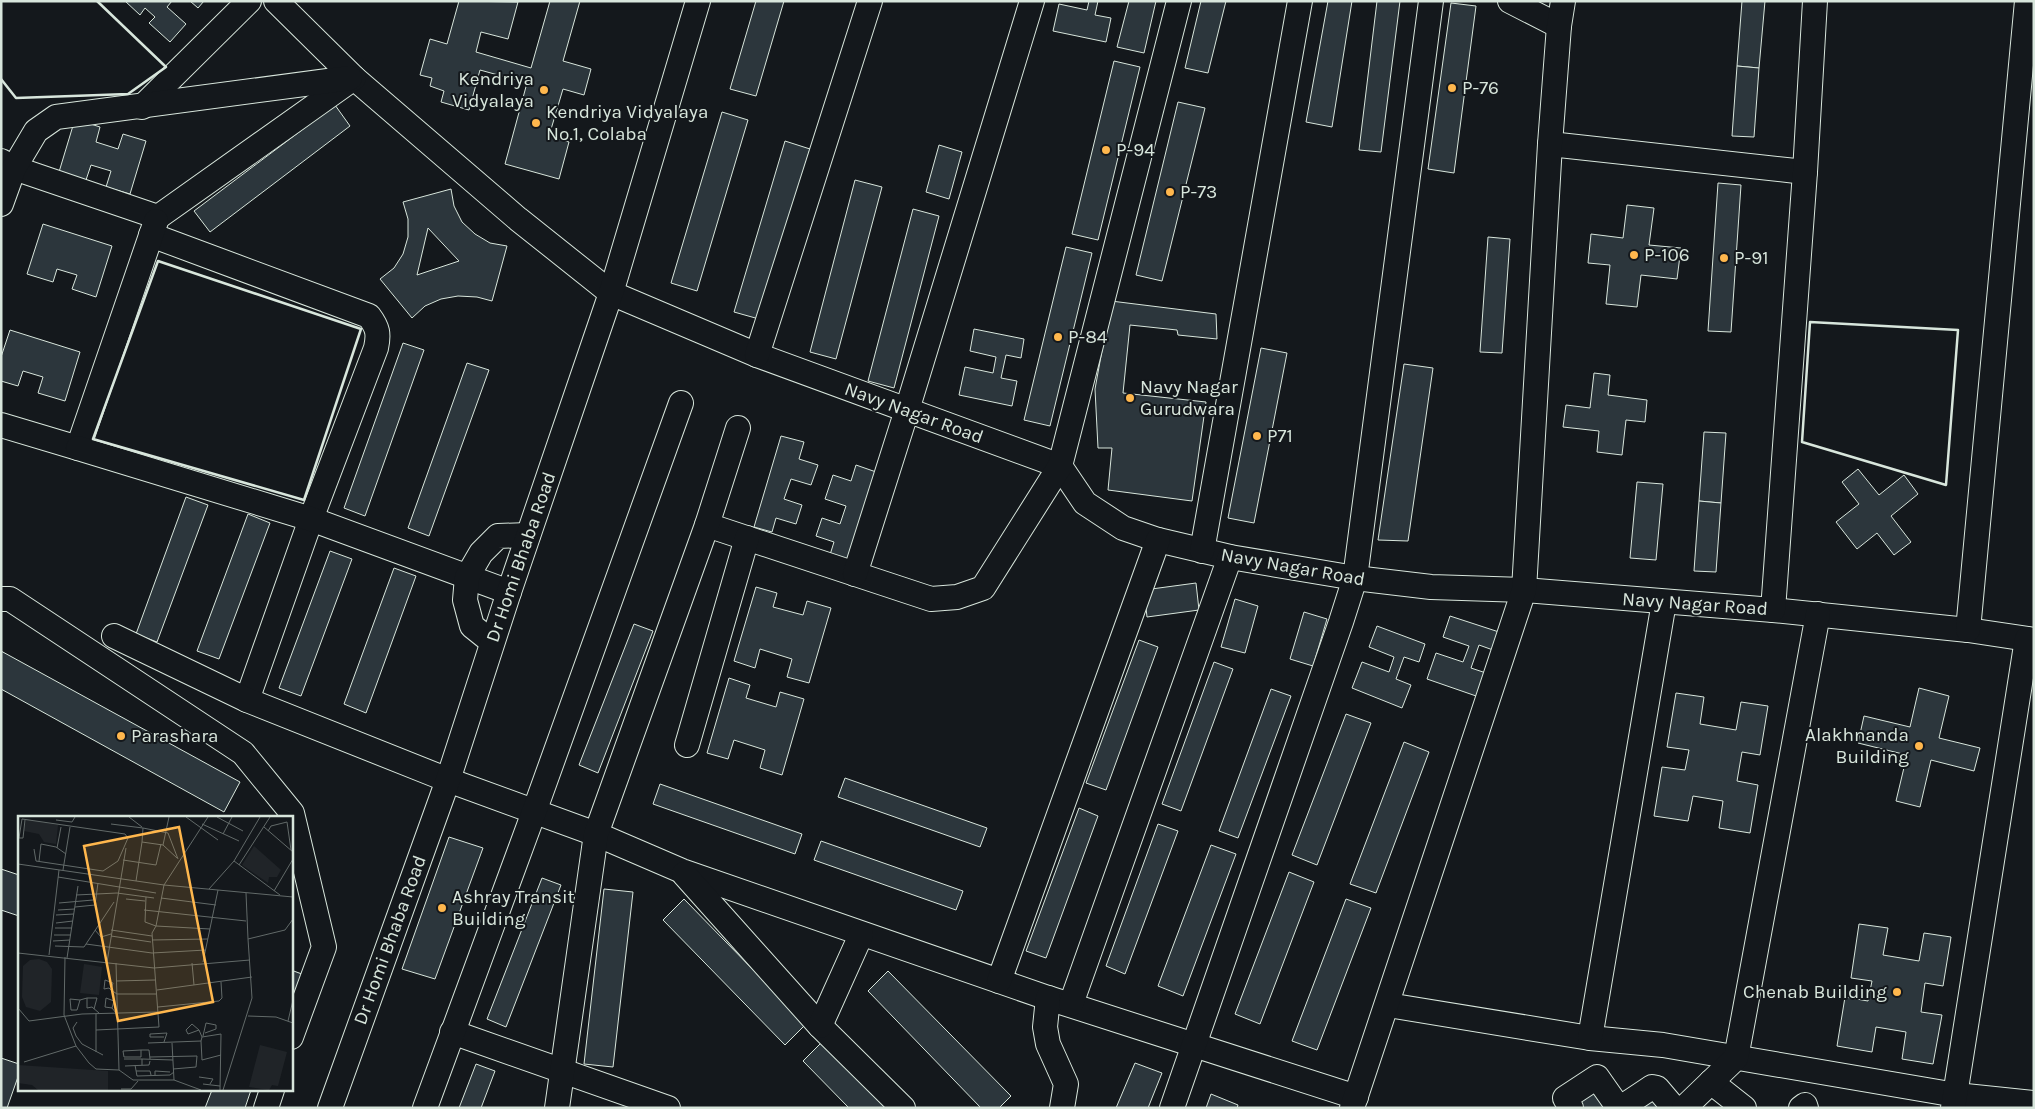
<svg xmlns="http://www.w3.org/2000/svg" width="2035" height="1109" font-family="Karla,sans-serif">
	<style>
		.building { fill: #2c363c; stroke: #d8e6dc; fill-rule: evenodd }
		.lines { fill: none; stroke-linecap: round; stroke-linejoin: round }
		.minor-casing { stroke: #d8e6dc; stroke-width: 26 }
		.minor { stroke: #14181c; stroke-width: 24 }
		.wall { stroke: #d8e6dc; stroke-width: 2.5 }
		.poi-dot { fill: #ffb74d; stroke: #14181c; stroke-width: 2 }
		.labels { text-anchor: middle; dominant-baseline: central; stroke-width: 4; stroke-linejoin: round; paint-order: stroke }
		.poi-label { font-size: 19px; fill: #d8e6dc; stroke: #14181c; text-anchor: start }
		.street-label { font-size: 19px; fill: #d8e6dc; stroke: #14181c }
		.inset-road { fill: none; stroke: #626a69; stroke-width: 1 }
		.view { fill: #ffb74d; fill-opacity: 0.15; stroke: #ffb74d; stroke-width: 2.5 }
		.inset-edge { fill: none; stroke: #d8e6dc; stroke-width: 2.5 }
	</style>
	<rect width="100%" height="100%" fill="#14181c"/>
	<g class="building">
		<path d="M125 1H172L167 7 186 24 170 42 149 23 155 17 145 8 140 15Z"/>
		<path d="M190 1H204L198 8Z"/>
		<path d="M459 1 518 2 508 39 481 32 476 52 531 68 550 1H580L563 61 591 69 584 95 563 89 549 136 569 142 559 179 505 164 527 83 480 70 469 110 441 102 444 91 430 86 432 78 420 75 430 39 447 44Z"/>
		<path d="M756 1H784L756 96 730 89Z"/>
		<path d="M1089 1H1098L1095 15 1111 18 1106 42 1053 31 1059 4 1087 10Z"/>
		<path d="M1129 1H1156L1144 53 1117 47Z"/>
		<path d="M1201 1H1226L1208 73 1185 68Z"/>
		<path d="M1328 1H1352L1332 127 1306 122Z"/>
		<path d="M1377 1H1400L1381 152 1359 150Z"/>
		<path d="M1742 1H1765L1759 68 1737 66Z"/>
		<path d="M1451 3 1476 6 1454 173 1428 169Z"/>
		<path d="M1114 61 1140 67 1098 240 1072 234Z"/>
		<path d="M1737 66 1759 68 1754 137 1732 136Z"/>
		<path d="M1178 102 1205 108 1162 281 1136 275Z"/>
		<path d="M335 105 350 126 210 232 194 211Z"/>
		<path d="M722 112 748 120 697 291 671 283Z"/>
		<path d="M75 119 100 127 96 142 118 149 123 134 146 141 130 194 106 187 111 171 91 165 86 180 59 172Z"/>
		<path d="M785 141 810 149 759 319 734 312Z"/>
		<path d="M939 145 962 152 949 199 926 192Z"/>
		<path d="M855 180 882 187 836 359 810 352Z"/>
		<path d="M1718 183 1741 185 1731 332 1708 331Z"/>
		<path d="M451 189 454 206 462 222 475 234 490 243 507 246 492 301 477 297 458 296 441 299 425 306 412 318 380 279 394 268 403 254 408 237V219L403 202ZM428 228 459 261 417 275Z"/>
		<path d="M1627 205 1654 208 1649 245 1681 248 1677 279 1641 275 1637 307 1606 304 1610 265 1588 263 1591 234 1623 238Z"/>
		<path d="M913 209 939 216 894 388 868 381Z"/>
		<path d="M43 224 112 246 96 297 72 289 77 275 57 269 53 282 27 274Z"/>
		<path d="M1488 237 1510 239 1502 353 1480 352Z"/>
		<path d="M1066 247 1092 253 1050 426 1024 420Z"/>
		<path d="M1111 301 1216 314 1217 339 1178 335 1177 330 1130 325 1123 393 1206 402 1192 501 1108 490 1112 448H1098L1095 389Z"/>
		<path d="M974 329 1024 339 1021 358 1006 355 1001 378 1017 381 1012 406 959 395 965 367 993 373 996 357 970 351Z"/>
		<path d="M10 330 80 352 65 401 38 393 43 377 23 371 18 386 1 381V357Z"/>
		<path d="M403 343 424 350 365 516 344 508Z"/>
		<path d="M1261 348 1287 353 1254 523 1228 518Z"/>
		<path d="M467 363 489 370 429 536 408 528Z"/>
		<path d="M1404 364 1433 368 1408 541 1378 540Z"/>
		<path d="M1594 373 1610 375 1608 395 1647 400 1645 422 1626 420 1622 455 1597 452 1599 431 1563 427 1566 405 1590 408Z"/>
		<path d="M1704 432 1726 433 1721 503 1699 501Z"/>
		<path d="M781 436 804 442 799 459 818 465 811 485 791 479 784 499 802 505 796 524 776 518 772 532 754 527Z"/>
		<path d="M856 465 879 473 851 565 829 558 834 542 816 536 822 518 840 524 846 506 825 499 833 475 851 481Z"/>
		<path d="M1858 469 1879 495 1904 475 1918 494 1891 516 1911 542 1894 555 1877 533 1857 549 1836 522 1859 504 1842 482Z"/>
		<path d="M1637 482 1663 484 1656 560 1630 558Z"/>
		<path d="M186 497 208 505 157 642 136 634Z"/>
		<path d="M1699 501 1721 503 1716 572 1694 571Z"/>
		<path d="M248 514 270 523 219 659 197 651Z"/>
		<path d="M330 551 352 559 301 696 279 688Z"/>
		<path d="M394 568 416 576 366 713 344 704Z"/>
		<path d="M1196 583 1199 610 1147 617 1144 590Z"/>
		<path d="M756 587 777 593 773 607 803 615 807 601 831 608 809 683 787 677 792 659 760 649 755 668 734 661Z"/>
		<path d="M1235 599 1258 606 1245 653 1221 647Z"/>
		<path d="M1304 612 1327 619 1313 666 1290 659Z"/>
		<path d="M1450 616 1499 632 1493 650 1479 645 1471 668 1486 673 1479 697 1427 679 1436 653 1463 662 1469 646 1443 637Z"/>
		<path d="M634 624 653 631 598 773 579 765Z"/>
		<path d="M1377 626 1425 644 1419 662 1404 657 1396 679 1411 685 1402 708 1352 688 1362 662 1389 672 1394 657 1369 647Z"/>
		<path d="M1139 640 1158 647 1106 790 1086 783Z"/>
		<path d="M1 651 240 782 224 812 1 689Z"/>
		<path d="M1214 662 1233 669 1181 811 1162 804Z"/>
		<path d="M729 678 750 685 746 698 776 707 780 692 804 699 782 775 760 768 765 750 734 740 728 759 707 753Z"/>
		<path d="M1919 688 1949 696 1939 738 1980 748 1974 771 1931 760 1920 807 1896 801 1907 755 1858 743 1864 716 1910 727Z"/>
		<path d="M1271 689 1291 696 1238 838 1219 831Z"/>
		<path d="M1676 693 1704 697 1700 724 1736 730 1741 702 1768 706 1760 755 1742 752 1737 781 1758 785 1750 833 1719 828 1723 801 1693 796 1688 821 1654 816 1662 767 1685 770 1689 750 1667 747Z"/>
		<path d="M1346 714 1371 723 1317 865 1292 855Z"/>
		<path d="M1404 742 1429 752 1376 893 1350 884Z"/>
		<path d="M845 778 987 828 980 847 838 797Z"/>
		<path d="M660 784 802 834 795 854 653 804Z"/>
		<path d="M1079 808 1098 816 1046 958 1026 951Z"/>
		<path d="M1158 824 1178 831 1125 974 1106 966Z"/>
		<path d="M449 837 483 848 435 979 402 969Z"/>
		<path d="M821 841 963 891 956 910 814 860Z"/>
		<path d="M1211 845 1236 854 1183 996 1158 986Z"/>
		<path d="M1 869 19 875V916L1 910Z"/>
		<path d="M1289 872 1314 882 1260 1024 1235 1014Z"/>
		<path d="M542 878 561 885 506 1027 487 1019Z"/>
		<path d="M604 889 633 892 613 1067 584 1064Z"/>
		<path d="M684 899 806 1024 785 1045 663 920Z"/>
		<path d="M1346 899 1371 908 1317 1050 1292 1041Z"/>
		<path d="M1859 924 1888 928 1883 955 1919 961 1924 933 1951 937 1943 986 1925 983 1921 1012 1942 1015 1933 1064 1902 1059 1906 1032 1876 1027 1872 1052 1837 1046 1845 997 1868 1001 1872 981 1851 978Z"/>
		<path d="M291 970 310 977 291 1014Z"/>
		<path d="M888 971 1011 1096 999 1108H981L868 991Z"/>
		<path d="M824 1040 890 1108H849L803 1061Z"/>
		<path d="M1 1058 19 1064V1074L7 1108H1Z"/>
		<path d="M1135 1063 1162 1073 1148 1108H1116Z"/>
		<path d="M476 1064 495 1071 481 1108H459Z"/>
		<path d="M1597 1081 1615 1108H1577L1571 1099Z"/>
		<path d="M212 1090H251L245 1108H205Z"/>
		<path d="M1656 1093 1666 1108H1635Z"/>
		<path d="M1211 1094 1238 1105 1237 1108H1206Z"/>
	</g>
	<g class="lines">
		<defs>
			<g id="minor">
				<path d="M276 1 354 78 518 219 611 293 757 355 1060 466 1085 503 1123 528 1158 540 1230 557 1355 578 1431 587 1524 590 1773 610 1968 630 2034 640"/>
				<path d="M1510 1 1559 26"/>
				<path d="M142 107 249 1"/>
				<path d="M1550 144 1805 172"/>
				<path d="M1 161 14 168 158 217 354 78"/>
				<path d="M1 204 14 168 36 131 56 117 350 78"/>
				<path d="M151 235 369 316C378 328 379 334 376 348L311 519 247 700"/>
				<path d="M757 355 870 1"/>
				<path d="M1 425 78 448 156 221"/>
				<path d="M78 448 311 519 509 592"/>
				<path d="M707 525 931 599 957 597 983 588 1060 466 1179 1"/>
				<path d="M1202 551 1300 1"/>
				<path d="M855 574 907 410 1032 1"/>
				<path d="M1 599H10L243 753 292 813 324 947 291 1037"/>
				<path d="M1773 610 1805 172 1815 1"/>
				<path d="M1968 630 2027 1"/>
				<path d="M114 636 247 700 448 780 596 834 682 871 1048 998 1356 1097"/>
				<path d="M492 642 472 626 465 600 467 577 481 553 498 536 528 535"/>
				<path d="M687 745 747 538"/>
				<path d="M684 874 820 1026 903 1108"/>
				<path d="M999 981 1158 540"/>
				<path d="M1048 998 1045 1027 1048 1044 1066 1084 1062 1108"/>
				<path d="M1071 1004 1230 557"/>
				<path d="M1388 1005 1590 1038 1663 1045 1956 1095 2034 1103"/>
				<path d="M820 1026 861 935"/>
				<path d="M452 1032 668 1108"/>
				<path d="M1590 1038 1664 602"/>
				<path d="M1711 1082 1744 1108"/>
				<path d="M266 1108 272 1090"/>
				<path d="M330 1108 448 780 509 592 611 293 698 1"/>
				<path d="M425 1108 534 812 681 403"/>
				<path d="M557 1108 596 834 707 525 738 428"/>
				<path d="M1172 1108 1341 622 1355 578 1431 1"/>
				<path d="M1352 1108 1524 590 1550 144 1559 26 1563 1"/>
				<path d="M1571 1108 1565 1098 1597 1077 1618 1107H1622L1652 1087 1657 1088 1674 1108"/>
				<path d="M1684 1108 1736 1058 1818 614"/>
				<path d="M1801 1108 1805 1105 1806 1108"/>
				<path d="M1953 1108 2027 639"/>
			</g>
		</defs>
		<use href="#minor" class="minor-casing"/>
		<use href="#minor" class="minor"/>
		<g class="wall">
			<path d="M1 79 16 98 128 94 166 67 97 1"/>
			<path d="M158 261 361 329 304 500 93 439Z"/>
			<path d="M1810 322 1958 330 1946 485 1802 442Z"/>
		</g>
	</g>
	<g class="poi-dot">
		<circle cx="1452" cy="88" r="5"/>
		<circle cx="544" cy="90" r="5"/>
		<circle cx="536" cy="123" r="5"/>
		<circle cx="1106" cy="150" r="5"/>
		<circle cx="1170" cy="192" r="5"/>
		<circle cx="1634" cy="255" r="5"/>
		<circle cx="1724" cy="258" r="5"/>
		<circle cx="1058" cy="337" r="5"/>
		<circle cx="1130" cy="398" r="5"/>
		<circle cx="1257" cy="436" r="5"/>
		<circle cx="121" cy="736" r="5"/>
		<circle cx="1919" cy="746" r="5"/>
		<circle cx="442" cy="908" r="5"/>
		<circle cx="1897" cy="992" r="5"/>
	</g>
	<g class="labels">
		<g class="poi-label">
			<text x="534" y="79" text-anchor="end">Kendriya<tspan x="534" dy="22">Vidyalaya</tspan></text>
			<text x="1462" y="88">P-76</text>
			<text x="546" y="112">Kendriya Vidyalaya<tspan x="546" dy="22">No.1, Colaba</tspan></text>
			<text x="1116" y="150">P-94</text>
			<text x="1180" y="192">P-73</text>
			<text x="1644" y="255">P-106</text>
			<text x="1734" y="258">P-91</text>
			<text x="1068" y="337">P-84</text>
			<text x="1140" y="387">Navy Nagar<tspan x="1140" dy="22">Gurudwara</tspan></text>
			<text x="1267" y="436">P71</text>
			<text x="1909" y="735" text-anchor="end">Alakhnanda<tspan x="1909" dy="22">Building</tspan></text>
			<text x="131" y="736">Parashara</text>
			<text x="452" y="897">Ashray Transit<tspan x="452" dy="22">Building</tspan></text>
			<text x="1887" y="992" text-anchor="end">Chenab Building</text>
		</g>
		<g class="street-label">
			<text transform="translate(914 413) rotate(20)">Navy Nagar Road</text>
			<text transform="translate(521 557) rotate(-71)">Dr Homi Bhaba Road</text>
			<text transform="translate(1293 567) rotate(10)">Navy Nagar Road</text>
			<text transform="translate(1695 604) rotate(4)">Navy Nagar Road</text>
			<text transform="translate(390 940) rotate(-70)">Dr Homi Bhaba Road</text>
		</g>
	</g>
	<g transform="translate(18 816)">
		<rect width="275" height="275" fill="#14181c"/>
		<path d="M8 3 40 9 38 28 26 26 21 18 6 15ZM236 30 263 54 259 61H251L250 67 224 49ZM21 143 29 146 34 153 33 186 22 195 8 191 4 181 5 150 12 144ZM66 148 84 151 81 179 62 177ZM242 229 269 236 260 270 254 269 251 274 231 271ZM0 249 90 255V274H20L14 269 0 267Z" fill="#202428"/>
		<path class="inset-road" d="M111 1 124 11M151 1 145 29 159 42M168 1 200 24M199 1 225 15M7 4 5 22H1L4 3 107 18 110 22 100 45 85 55 18 45 16 33M38 4 54 6 57 1M93 8 125 12M184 8 221 25M246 11 275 36M250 15 253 10 269 6 273 34M205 18 214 1M145 29 124 26 125 12 150 17 160 43M39 32 43 11M105 44 138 49 143 28M21 45 23 28 38 31 48 38M216 45 262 79M0 48 146 69 275 81M221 49 252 1M45 54 52 11M40 61 138 77M118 65 124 26M191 73 216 45 242 1M256 75 275 43M228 77 230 123M58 79 99 77 136 82M128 81 127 106 138 110 192 113M143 82 198 89M108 83 127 85M41 87 75 84M57 91 77 89 80 67M40 94 57 93M126 94 228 105M38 99 56 98M38 107 55 105M37 112H54M77 114 83 121 93 118M93 114 134 120M36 119H53M93 120 133 126M134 124 190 123M35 125 52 124M68 128 134 137 188 134M37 130 66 131 96 86M0 137 136 152 232 144M31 139 41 54M47 141 46 199 58 230 71 247 78 253 101 254 115 264H156L183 274M49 142 60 70M89 146 108 32M185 146 200 74M98 147 101 254M174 147 176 169M98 165 137 164M93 174 95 167 87 164 86 173 91 172 93 174 99 178H138M139 174 234 161M62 184 52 183 53 194H59L62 184 69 182M140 191 201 185 204 182 203 166M0 192 11 205 64 198 140 196M94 192 87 191 88 182 96 185 94 192 98 197M76 193 79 182H69V192L74 191 81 197M230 200 258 201 275 207M270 205 275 184M59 206 55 212 58 220 64 228 85 239M78 214 141 211 134 117 138 110 146 69 190 1M181 214 174 208 168 214 170 218 181 214 184 221M185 220 188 207 198 209V213L187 217M146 221H132V218L149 217 146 226M183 225 184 244 203 239M130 227 183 225 184 221 203 218 202 274M154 227 156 264M123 234V241H106L105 235 123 234H131L132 243M78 236V198M132 241 179 240 178 251 155 253M106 243H124V249M124 243 155 244M6 246 58 230M117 249 119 260 152 259 156 256M107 250 131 249 132 245M118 255H132L133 259M137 259V255L152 256M181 261 195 263 192 268M185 268 202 270M103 273H113L120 265M205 274 234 182 230 123 267 114 275 103"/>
		<path class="view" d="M161 11 195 186 100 205 66 30Z"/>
		<rect width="275" height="275" class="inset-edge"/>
	</g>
	<rect width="2035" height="1109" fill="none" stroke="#d8e6dc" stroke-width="5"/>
</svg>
